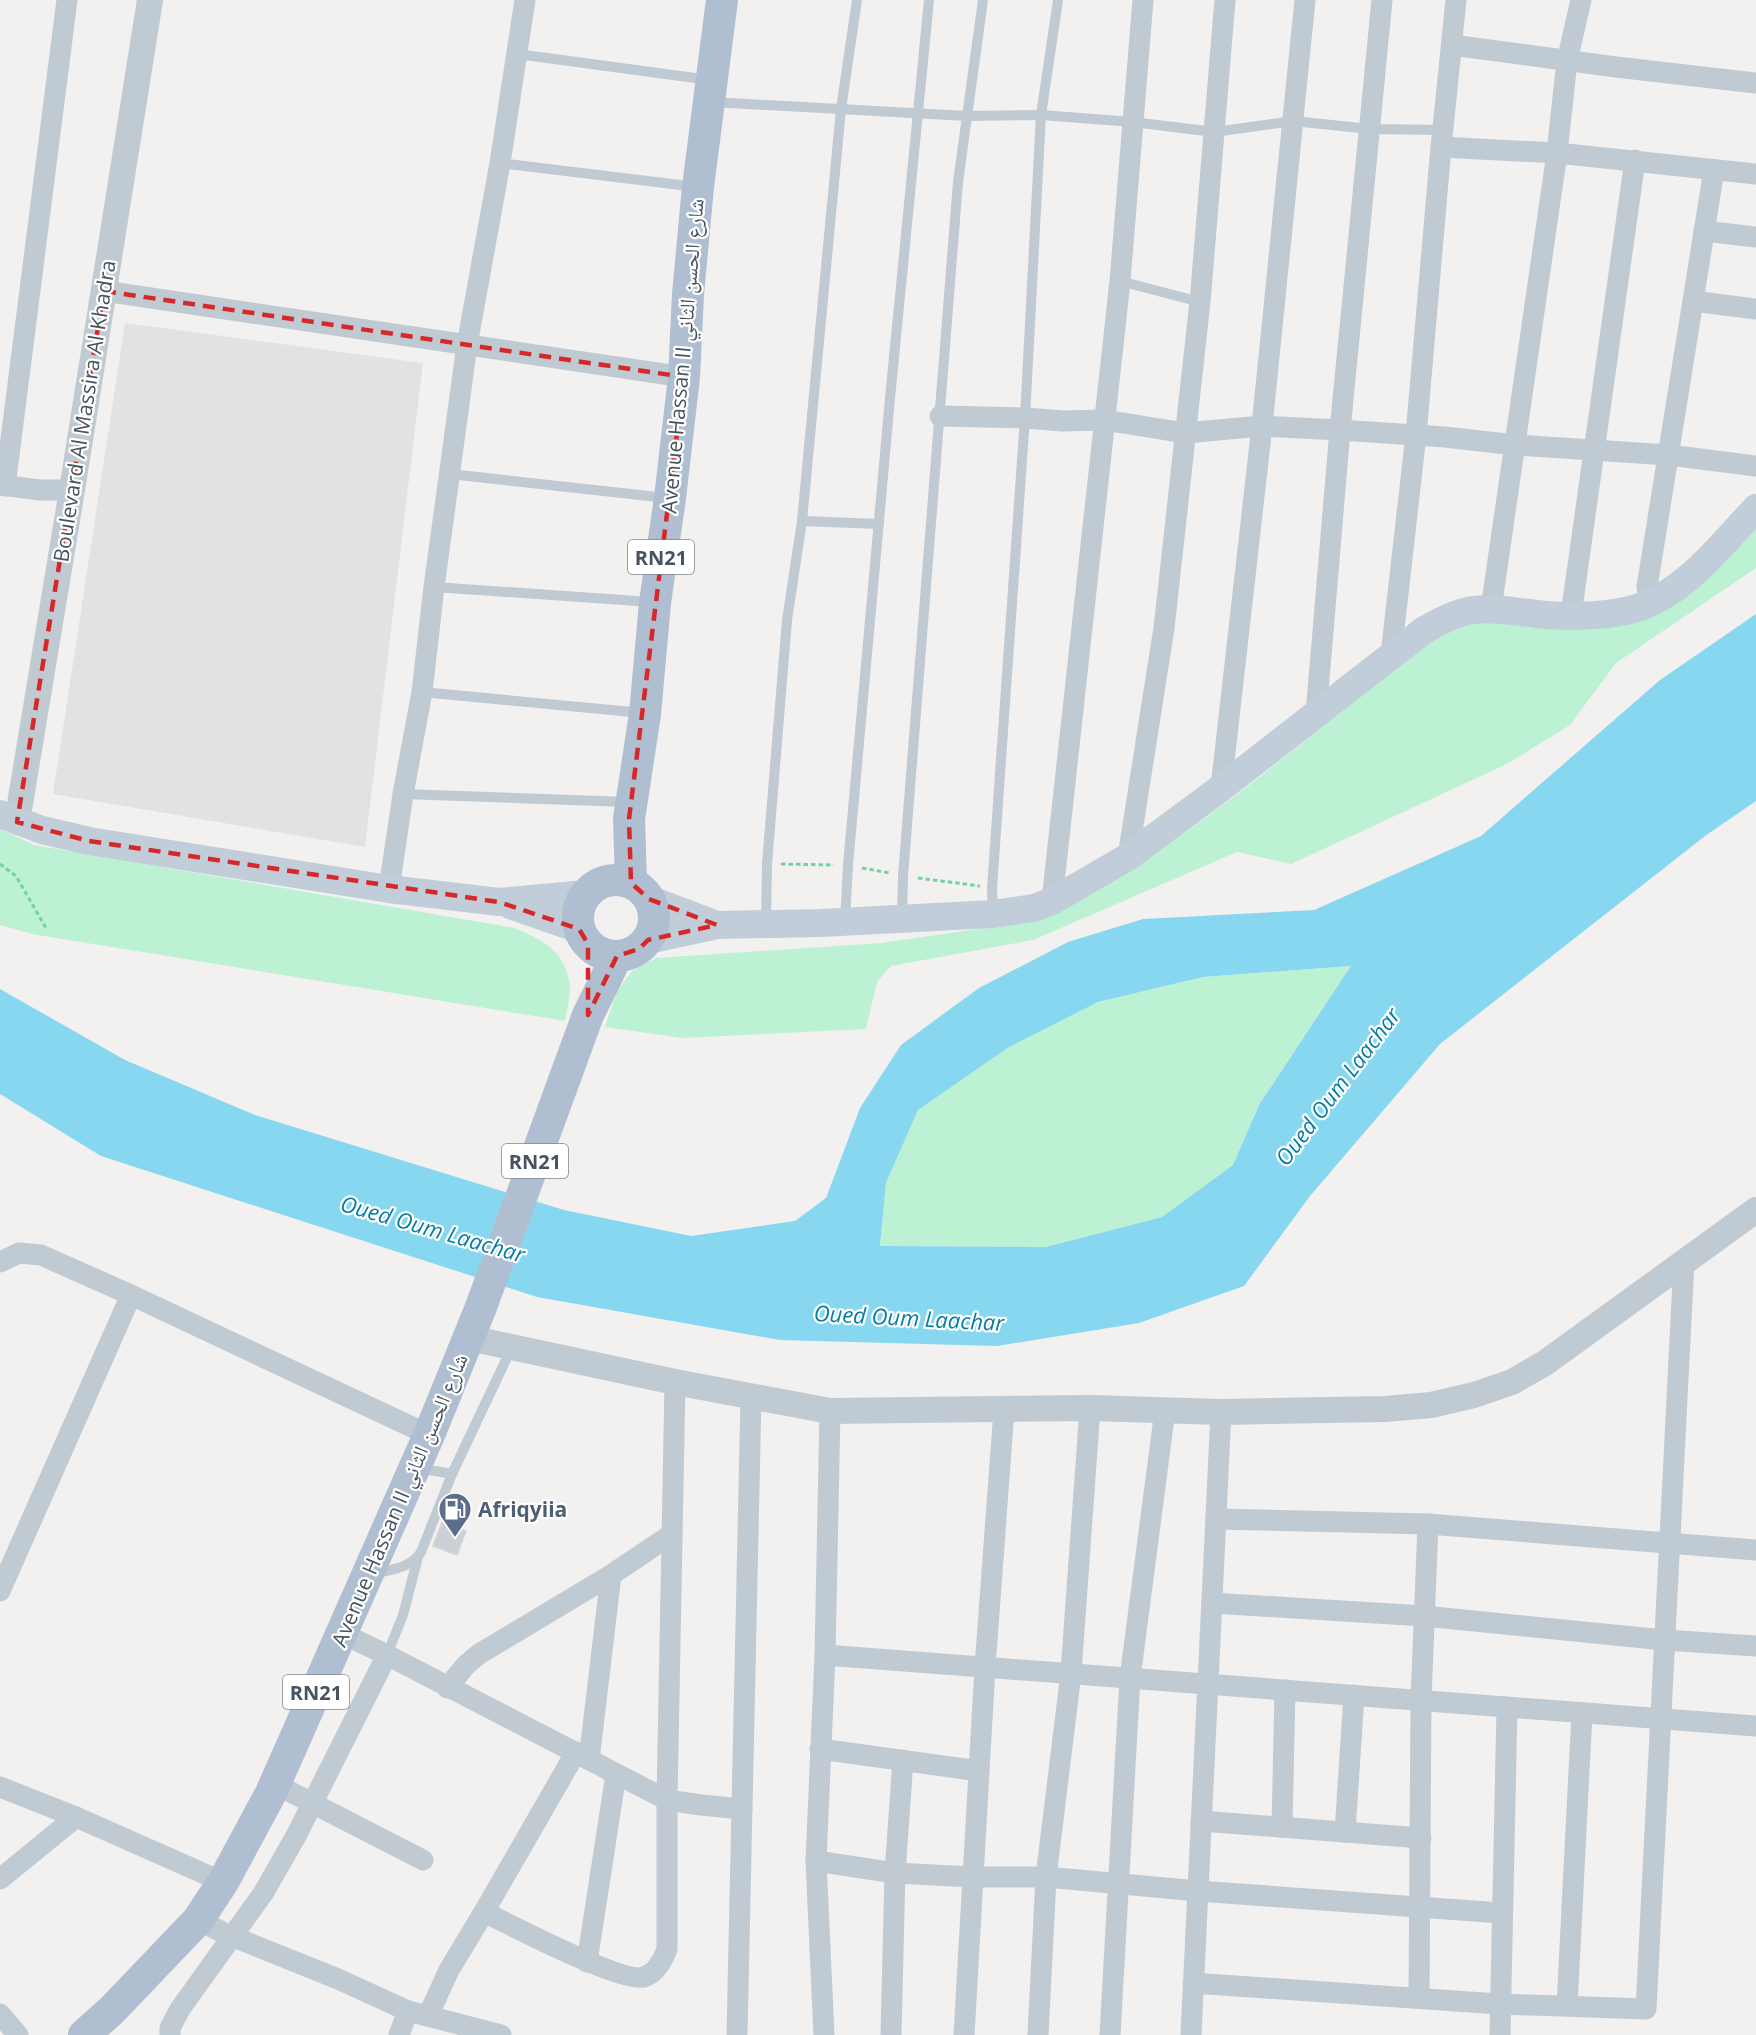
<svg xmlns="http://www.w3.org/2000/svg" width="1756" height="2035" font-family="'Open Sans','Noto Naskh Arabic',sans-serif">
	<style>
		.education { fill: #e4e1e2 }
		.green { fill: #bdf1d3 }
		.water { fill: #88d7f0; fill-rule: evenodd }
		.building { fill: #cccfd5; stroke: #d4d6dc; stroke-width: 1.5 }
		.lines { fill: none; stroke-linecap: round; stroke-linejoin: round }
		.path { stroke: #73d1a6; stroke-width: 3; stroke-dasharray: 4.5 3; stroke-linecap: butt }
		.service { stroke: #c0cad2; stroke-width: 10 }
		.minor { stroke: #c0cad2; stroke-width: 21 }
		.tertiary { stroke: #c0cad2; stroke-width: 26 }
		.secondary { stroke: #c2cdda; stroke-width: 28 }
		.primary { stroke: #afbed0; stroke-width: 32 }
		.marked { fill: none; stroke: #d62828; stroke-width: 4.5; stroke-dasharray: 12 8; stroke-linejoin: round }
		.labels { text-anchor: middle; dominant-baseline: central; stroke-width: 4.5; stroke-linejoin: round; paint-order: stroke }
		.shield { fill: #fff; stroke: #7e878f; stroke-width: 1.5 }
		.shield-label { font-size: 20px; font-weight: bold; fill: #47535f }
		.street-label { font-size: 21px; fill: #47535f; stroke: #fff }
		.service-label { font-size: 21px; font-weight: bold; fill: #4e5e75; stroke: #fff; text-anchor: start }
		.water-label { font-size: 22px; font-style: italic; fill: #077da3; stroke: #fff }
	</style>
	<rect width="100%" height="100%" fill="#f3f0f0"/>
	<path class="education" d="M125 323 423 363 365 847 53 794Z"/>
	<g class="green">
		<path d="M1756 520V568L1616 663 1570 725 1507 764 1291 864 1237 852 1033 940 891 966 877 982 866 1029 683 1038 605 1027 617 991 632 971 656 958 881 943 1025 922 1135 869 1234 797 1434 639 1479 620 1604 625Z"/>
		<path d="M0 829 34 845 515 928C541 940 563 949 569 980 572 992 567 1009 565 1021L32 934 0 925Z"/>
		<path d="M1352 966 1259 1105 1233 1165 1162 1217 1046 1247 880 1246 886 1183 918 1110 1009 1047 1098 1002 1203 977Z"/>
	</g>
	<path class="water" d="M1756 614V801L1705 836 1440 1044 1310 1196 1244 1286 1139 1323 997 1346 780 1340 537 1297 101 1156 0 1094V989L125 1060 255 1115 564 1210 691 1236 795 1221 826 1198 860 1108 901 1045 979 988 1068 942 1143 919 1314 910 1481 836 1660 680ZM1351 966 1259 1105 1233 1165 1162 1217 1046 1247 880 1246 886 1183 918 1110 1009 1047 1098 1002 1203 977Z"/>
	<path class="building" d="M442 1522 466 1531 457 1555 433 1546Z"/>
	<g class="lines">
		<g class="path">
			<path d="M0 864 16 876 46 928"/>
			<path d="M781 864 834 865"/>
			<path d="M862 868 890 873"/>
			<path d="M918 878 980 886"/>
		</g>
		<g class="service">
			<path d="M517 54 710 80"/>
			<path d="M711 102 967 116 1041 115 1133 122 1214 132 1293 121 1370 129 1443 130"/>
			<path d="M500 163 697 187"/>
			<path d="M1120 281 1200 302"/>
			<path d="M450 474 667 498"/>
			<path d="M802 521 879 524"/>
			<path d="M434 587 652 602"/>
			<path d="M422 692 643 713"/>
			<path d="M403 794 628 802"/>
			<path d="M993 912 992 888 1025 418 1041 115 1058 0"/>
			<path d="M902 919 903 876 958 182 983 0"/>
			<path d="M845 921 848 865 890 398 929 0"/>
			<path d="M766 922 767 864 787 620 802 521 841 109 857 0"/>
			<path d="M452 1474 512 1347"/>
			<path d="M373 1574C389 1570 412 1568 421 1552L452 1474 418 1468"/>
			<path d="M387 1655 403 1615 418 1557"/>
		</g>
		<g class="minor">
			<path d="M1452 45 1616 67 1756 83"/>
			<path d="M1441 147 1557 153 1756 174"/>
			<path d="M1704 231 1756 237"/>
			<path d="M104 291 684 377"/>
			<path d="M1693 301 1756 309"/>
			<path d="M940 416 1025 418 1063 421 1104 420 1185 433 1262 426 1340 430 1445 437 1515 445 1669 455 1756 466"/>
			<path d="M0 485 40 490H72"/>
			<path d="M5 486 67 0"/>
			<path d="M1651 602 1647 587 1714 170"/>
			<path d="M1491 609 1557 153 1567 61 1581 0"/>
			<path d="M1571 615 1635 160"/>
			<path d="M1391 655 1416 435 1441 147 1456 0"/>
			<path d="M1316 714 1340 430 1382 0"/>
			<path d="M1221 788 1262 426 1305 0"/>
			<path d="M1128 857 1164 628 1200 302 1225 0"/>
			<path d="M389 889 403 794 422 692 434 587 467 345 500 163 525 0"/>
			<path d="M1052 901 1120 281 1143 0"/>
			<path d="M0 1262 19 1253 41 1255 131 1295 429 1435"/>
			<path d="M1216 1519 1428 1524 1756 1550"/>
			<path d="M0 1591 131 1295"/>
			<path d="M1212 1603 1424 1616 1664 1640 1756 1646"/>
			<path d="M341 1633 387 1655 667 1800 701 1805 742 1809"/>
			<path d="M825 1655 1756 1726"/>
			<path d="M447 1688 466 1665 479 1654 611 1575"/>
			<path d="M820 1749 979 1771"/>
			<path d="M589 1760 611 1575 672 1534"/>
			<path d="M275 1784 423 1860"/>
			<path d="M0 1787 76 1817 223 1882"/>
			<path d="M1201 1821 1421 1838"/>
			<path d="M1282 1827 1285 1690"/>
			<path d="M1345 1832 1354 1695"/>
			<path d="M816 1861 895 1873 973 1877H1046L1198 1891 1501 1913"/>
			<path d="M0 1879 76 1817"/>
			<path d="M484 1912C509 1924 623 1984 644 1977 656 1973 663 1960 667 1949V1800L675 1382"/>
			<path d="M198 1920 226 1934 338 1979 408 2011 501 2035"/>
			<path d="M587 1962 616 1774"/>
			<path d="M1193 1983 1499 2004 1646 2009 1684 1261"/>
			<path d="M1419 1998 1421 1700 1428 1524"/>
			<path d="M1567 2006 1582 1713"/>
			<path d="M0 2014 18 2035"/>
			<path d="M428 2016 449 1970 484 1912 576 1752"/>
			<path d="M170 2035V2028L180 2009 264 1892 297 1834 387 1655"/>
			<path d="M399 2035 408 2011"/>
			<path d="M737 2035 751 1397"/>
			<path d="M824 2035 816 1861 825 1655 830 1411"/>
			<path d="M891 2035 895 1873 903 1760"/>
			<path d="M964 2035 985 1667 1004 1410"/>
			<path d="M1038 2035 1046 1877 1071 1673 1090 1408"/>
			<path d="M1110 2035 1130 1678 1165 1410"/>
			<path d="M1191 2035 1221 1412"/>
			<path d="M1500 2035 1507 1707"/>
		</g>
		<g class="tertiary">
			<path d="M17 822 72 490 150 0"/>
			<path d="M469 1338 675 1382 830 1411 1090 1408 1221 1412 1385 1409 1431 1405 1474 1395 1512 1382 1545 1363 1756 1210"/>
		</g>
		<g class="secondary">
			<path d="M0 814 42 830 89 841 389 889 499 902 586 894"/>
			<path d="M649 899 717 925"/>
			<path d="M510 905 579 929"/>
			<path d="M648 940 717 925 821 923 993 914 1034 908 1052 901 1128 857 1221 788 1423 631C1439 622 1454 613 1473 610 1497 607 1522 613 1546 615 1574 617 1611 616 1637 608 1686 592 1722 544 1756 508"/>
		</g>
		<g class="primary">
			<circle cx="616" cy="918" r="38"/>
			<path d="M631 883 629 819 645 714 655 603 670 498 684 377 688 294 698 187 722 0"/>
			<path d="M84 2035 112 2010 198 1920 223 1882 271 1793 429 1435 481 1307 588 1015 617 956"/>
		</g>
	</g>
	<path class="marked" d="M104 291 684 377 629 819 631 883 649 899 717 925 648 940 639 949 617 956 588 1015V944L579 929 499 902 89 841 17 822Z"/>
	<defs>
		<symbol id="fuel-pin" viewBox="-11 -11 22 30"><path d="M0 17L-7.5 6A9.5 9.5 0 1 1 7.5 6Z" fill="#5c6f8a" stroke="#fff"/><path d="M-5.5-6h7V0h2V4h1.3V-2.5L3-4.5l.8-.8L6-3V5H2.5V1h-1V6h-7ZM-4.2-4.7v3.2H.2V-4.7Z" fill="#fff"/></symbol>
	</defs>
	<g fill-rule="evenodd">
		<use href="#fuel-pin" x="436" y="1490" width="38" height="52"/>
	</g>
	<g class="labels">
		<g class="shield">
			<rect x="628" y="540" width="66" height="34" rx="4.5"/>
			<rect x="502" y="1144" width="66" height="34" rx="4.5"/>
			<rect x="283" y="1675" width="66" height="34" rx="4.5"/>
		</g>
		<g class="shield-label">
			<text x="661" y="557">RN21</text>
			<text x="535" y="1161">RN21</text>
			<text x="316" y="1692">RN21</text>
		</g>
		<g class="street-label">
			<text transform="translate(682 356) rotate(-85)">Avenue Hassan II شارع الحسن الثاني</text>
			<text transform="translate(84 411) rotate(-81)">Boulevard Al Massira Al Khadra</text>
			<text transform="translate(399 1500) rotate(-67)">Avenue Hassan II شارع الحسن الثاني</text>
		</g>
		<g class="service-label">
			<text x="478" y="1509">Afriqyiia</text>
		</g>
		<g class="water-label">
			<text transform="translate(1337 1086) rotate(-53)">Oued Oum Laachar</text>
			<text transform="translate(433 1228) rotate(16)">Oued Oum Laachar</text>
			<text transform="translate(909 1317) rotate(3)">Oued Oum Laachar</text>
		</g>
	</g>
</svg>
